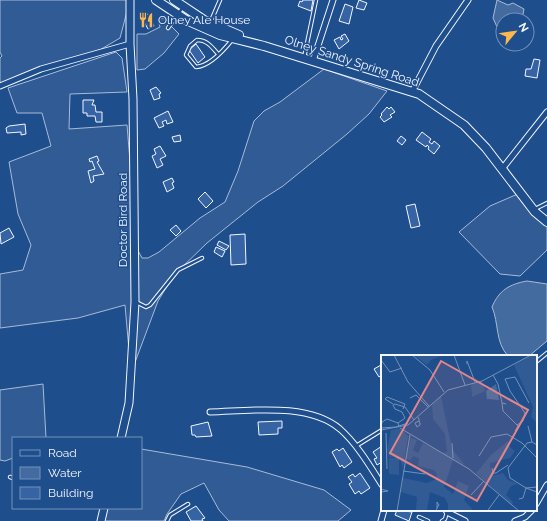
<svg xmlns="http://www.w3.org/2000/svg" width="547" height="521" font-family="Raleway,sans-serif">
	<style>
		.built { fill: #305b95; stroke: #a8bbd7 }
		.water { fill: #446ba0; stroke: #a8bbd7 }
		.building { fill: #3563a3; stroke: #f2f6ff }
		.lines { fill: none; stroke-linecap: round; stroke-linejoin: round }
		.lane-casing { stroke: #f2f6ff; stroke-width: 4.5 }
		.street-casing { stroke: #f2f6ff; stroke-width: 7 }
		.secondary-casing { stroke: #f2f6ff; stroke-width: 9 }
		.primary-casing { stroke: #f2f6ff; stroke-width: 10 }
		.lane { stroke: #1f4e8c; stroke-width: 2.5 }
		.street { stroke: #1f4e8c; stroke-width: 5 }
		.secondary { stroke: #1f4e8c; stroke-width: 7 }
		.primary { stroke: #1f4e8c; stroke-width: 8 }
		.labels { text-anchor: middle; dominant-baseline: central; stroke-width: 3; stroke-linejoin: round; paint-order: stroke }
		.poi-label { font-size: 12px; fill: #f2f6ff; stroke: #1f4e8c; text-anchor: start }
		.street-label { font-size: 12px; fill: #f2f6ff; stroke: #1f4e8c }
		.inset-road { fill: none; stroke: #7391ba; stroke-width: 1 }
		.view { fill: #e38589; fill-opacity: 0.15; stroke: #e38589; stroke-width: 2 }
		.inset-edge { fill: none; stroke: #f2f6ff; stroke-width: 2 }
	</style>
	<rect width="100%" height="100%" fill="#1f4e8c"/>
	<g class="built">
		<path d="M0 0H130L120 38 93 54 0 85V58L2 56 0 52Z"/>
		<path d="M163 18 179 34 164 53 145 69 137 70V34H146L160 27 158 20Z"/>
		<path d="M116 52 122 58 127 92 70 94 69 129 127 125 135 223 134 243 142 258H148L159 252 200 218 225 202 238 171 254 121 264 111 280 102 324 69 387 91 369 114 347 134 283 186 258 202 207 243 174 275 158 301 131 373 125 305 78 318 0 328V274L23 270 31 245 18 214 9 162 51 146 42 113H17L8 88Z"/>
		<path d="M520 193 547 222V250L520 276 500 274 459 232 490 206Z"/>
		<path d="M43 384 46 438H13V458L5 461 0 460V390Z"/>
		<path d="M141 449 247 467 324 490 351 510 338 521H229L219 510 204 483 181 494 167 514 164 521H101L105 508H141Z"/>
	</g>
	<g class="water">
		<path d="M497 0 508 5 513 3 524 9 522 20H503V26L497 27 493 18Z"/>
		<path d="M527 281 547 284V341L529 356H508C495 342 499 323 492 307 499 290 510 284 527 281Z"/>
	</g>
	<g class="building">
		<path d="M303 0H313L311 11 298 6 300 1 302 2Z"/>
		<path d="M359 0 367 3 364 10 356 8Z"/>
		<path d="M345 4 353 7 349 24 339 21Z"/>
		<path d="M148 14 154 26 148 29 144 22 142 23 139 18Z"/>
		<path d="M345 34 349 41 339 49 334 40 340 37 341 40 343 39 341 36Z"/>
		<path d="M196 44 205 57 198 63 189 50Z"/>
		<path d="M534 59 540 60 537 78 525 76 526 69H531Z"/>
		<path d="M156 87 161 93 159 94 160 98 154 100 150 90Z"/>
		<path d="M83 100H94L92 105H95L96 112H102V122H96L95 116H87V113H83Z"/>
		<path d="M387 107 389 109 391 107 395 112 390 115 392 117 384 122 380 117 382 115 381 114Z"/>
		<path d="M168 111 173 122 167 124 166 120 162 122 164 126 159 128 154 118Z"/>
		<path d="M25 124 26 134 21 135V132L7 133 6 128 9 126Z"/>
		<path d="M422 132 431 139 429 142 432 144 434 141 440 146 434 154 428 149 429 147 427 145 426 147 416 140Z"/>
		<path d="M180 135 181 141 174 142 172 137Z"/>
		<path d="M401 136 406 140 402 145 397 141Z"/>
		<path d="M160 146 166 156 160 159 163 165 157 168 152 156 156 154 154 149Z"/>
		<path d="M97 156 99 161 97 162 104 174 93 176 94 181 91 183 88 171 95 169 92 161 90 162 89 159Z"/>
		<path d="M172 178 174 182 172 183 174 188 167 192 163 182Z"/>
		<path d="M205 192 213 201 206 208 198 199Z"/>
		<path d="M415 204 420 226 411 228 406 206Z"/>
		<path d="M176 225 181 231 176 236 170 230Z"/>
		<path d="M9 228 14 237 1 244 0 233Z"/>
		<path d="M245 234 246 264 231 265 230 235Z"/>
		<path d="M219 241 229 246 226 250 217 245Z"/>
		<path d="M216 247 225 251 222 257 214 252Z"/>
		<path d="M381 365 382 375 379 377 374 369Z"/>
		<path d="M282 421V428H278V434L259 435 258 422Z"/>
		<path d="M208 422 212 436 196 437 195 435H192L191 426Z"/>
		<path d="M382 446V462L377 465 374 459 377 458 373 452Z"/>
		<path d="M343 448 352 462 344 468 342 465 340 467 332 452 337 449 339 451Z"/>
		<path d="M360 473 370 488 361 494 359 491 355 494 349 484 352 482 348 477 353 474 355 477Z"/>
		<path d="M196 506 205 518 202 519 203 521H191L186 512Z"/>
		<path d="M397 510 412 512 409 521 395 515Z"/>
	</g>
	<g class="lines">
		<defs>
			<g id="lane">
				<path d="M211 21 220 0"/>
				<path d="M168 28 183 7"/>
				<path d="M218 54C212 47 207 40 197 40L190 46 186 55 196 67C209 66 224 50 232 40"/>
				<path d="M304 58 316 0"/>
				<path d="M535 209 547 203"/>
				<path d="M136 302 146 307 150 305 178 270 202 258"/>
				<path d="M536 362 547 353"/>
				<path d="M356 446 382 430"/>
				<path d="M10 477 13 478"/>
				<path d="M419 517 428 521"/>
				<path d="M167 521 170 515 188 504"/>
				<path d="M442 521 445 519 447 512"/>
			</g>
			<g id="street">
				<path d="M313 61 333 0"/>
				<path d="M0 86 41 69 130 44"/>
				<path d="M412 92 436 46 468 0"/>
				<path d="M502 169 547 112"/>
				<path d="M210 412C249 411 308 402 340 429 357 444 370 466 382 485"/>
				<path d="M536 504 547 485"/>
				<path d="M447 512 465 521"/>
				<path d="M381 521 384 510"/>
				<path d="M515 521 525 517 532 510"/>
			</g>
			<g id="secondary">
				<path d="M121 438 129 403 135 302 133 99 130 44V0"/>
				<path d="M101 521 104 508"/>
			</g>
			<g id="primary">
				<path d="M156 0 186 20 220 35 264 46 419 94 464 125 486 148 535 212 547 222"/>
				<path d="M174 0 204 20 239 35"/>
			</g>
		</defs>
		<use href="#lane" class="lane-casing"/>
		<use href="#street" class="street-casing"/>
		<use href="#secondary" class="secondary-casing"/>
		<use href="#primary" class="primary-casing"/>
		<use href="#lane" class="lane"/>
		<use href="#street" class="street"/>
		<use href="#secondary" class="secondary"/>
		<use href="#primary" class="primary"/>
	</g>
	<defs>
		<symbol id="restaurant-bare" viewBox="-9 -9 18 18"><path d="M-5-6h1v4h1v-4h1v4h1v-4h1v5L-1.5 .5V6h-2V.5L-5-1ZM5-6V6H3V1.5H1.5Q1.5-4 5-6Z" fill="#ffb74d" stroke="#1f4e8c" stroke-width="2.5" paint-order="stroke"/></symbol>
	</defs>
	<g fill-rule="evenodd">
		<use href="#restaurant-bare" x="135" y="9" width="22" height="22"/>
	</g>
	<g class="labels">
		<g class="poi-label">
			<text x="158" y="20">Olney Ale House</text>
		</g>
		<g class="street-label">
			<text transform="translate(352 61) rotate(18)">Olney Sandy Spring Road</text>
			<text transform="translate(123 220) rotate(-90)">Doctor Bird Road</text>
		</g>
	</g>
	<g transform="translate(381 355)">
		<rect width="156" height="156" fill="#1f4e8c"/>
		<path d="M33 0H63L50 5 46 10ZM150 0H156V68L150 62 152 52 133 10ZM101 26 104 36 91 42 90 29ZM60 41 71 94 84 110 72 105 63 132 72 139 77 126 88 131 83 145 93 156H67V149L64 143 49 137 46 155 37 156 35 155 36 142 20 137 22 123 46 128 55 124 56 119 53 115 37 111 38 103 32 101 30 105 25 104 30 83 36 85 32 95 37 98 42 88 62 98 66 97 64 79 52 64 51 50ZM19 73 27 81 22 114 19 103 8 102 6 95 10 75ZM127 86 128 91 134 96 129 103 109 108V113L113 120 122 118 127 125 137 129 130 131 125 140 132 147 131 151 95 118 110 100ZM8 103H18V120L8 119Z" fill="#305b95"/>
		<path d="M115 29 118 45 106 44 105 36Z" fill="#446ba0"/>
		<path class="inset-road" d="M13 0 27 27 48 51M31 0 49 15 63 37M73 0 84 30M0 5 9 17 21 13M86 9V6L94 27M112 20 117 29 121 48 125 49M29 43 35 40 47 52M121 48 122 56 137 71 134 76M12 49 4 44 6 42 24 49 22 54M37 62 38 64V66L39 68V70L36 72 34 68 38 66M17 68 24 63 21 57 14 54 12 50 14 49 24 52 33 65M136 70 142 66 144 58 129 36 124 24 134 22 148 48M147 71 151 87M0 73 1 67 6 64 17 68 18 72M0 73 15 72 27 68M19 73 88 114 138 156M0 75 27 70 67 35 101 26 150 0M5 78 6 114M71 88 72 103M98 101 110 82 126 79 141 88 156 103M111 113 112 118H115L127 110M22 116 44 119M156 132 145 133 156 137M0 134 7 136 0 137M90 140 103 126M138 144 142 143 145 133 129 123 127 113 146 88 151 87 156 90M107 155 118 140M16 156 29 80M54 156 56 154V153L58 150 56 147V153"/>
		<path class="view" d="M60 6 147 55 96 146 9 98Z"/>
		<rect width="156" height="156" class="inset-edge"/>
	</g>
	<rect x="12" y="437" width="130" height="72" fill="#1f4e8c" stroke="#7391ba"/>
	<rect x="20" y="450" width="20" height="6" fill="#1f4e8c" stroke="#7391ba"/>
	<text x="48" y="457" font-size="12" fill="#f2f6ff">Road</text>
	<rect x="20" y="467" width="20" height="12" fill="#446ba0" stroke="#7391ba"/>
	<text x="48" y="477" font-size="12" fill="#f2f6ff">Water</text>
	<rect x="20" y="487" width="20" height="12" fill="#3563a3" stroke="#7391ba"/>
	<text x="48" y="497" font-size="12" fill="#f2f6ff">Building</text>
	<g transform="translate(515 32) rotate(61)"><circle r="19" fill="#1f4e8c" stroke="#7391ba"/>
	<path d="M0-3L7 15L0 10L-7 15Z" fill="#ffb74d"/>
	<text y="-6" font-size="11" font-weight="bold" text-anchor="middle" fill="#f2f6ff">N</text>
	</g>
</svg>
